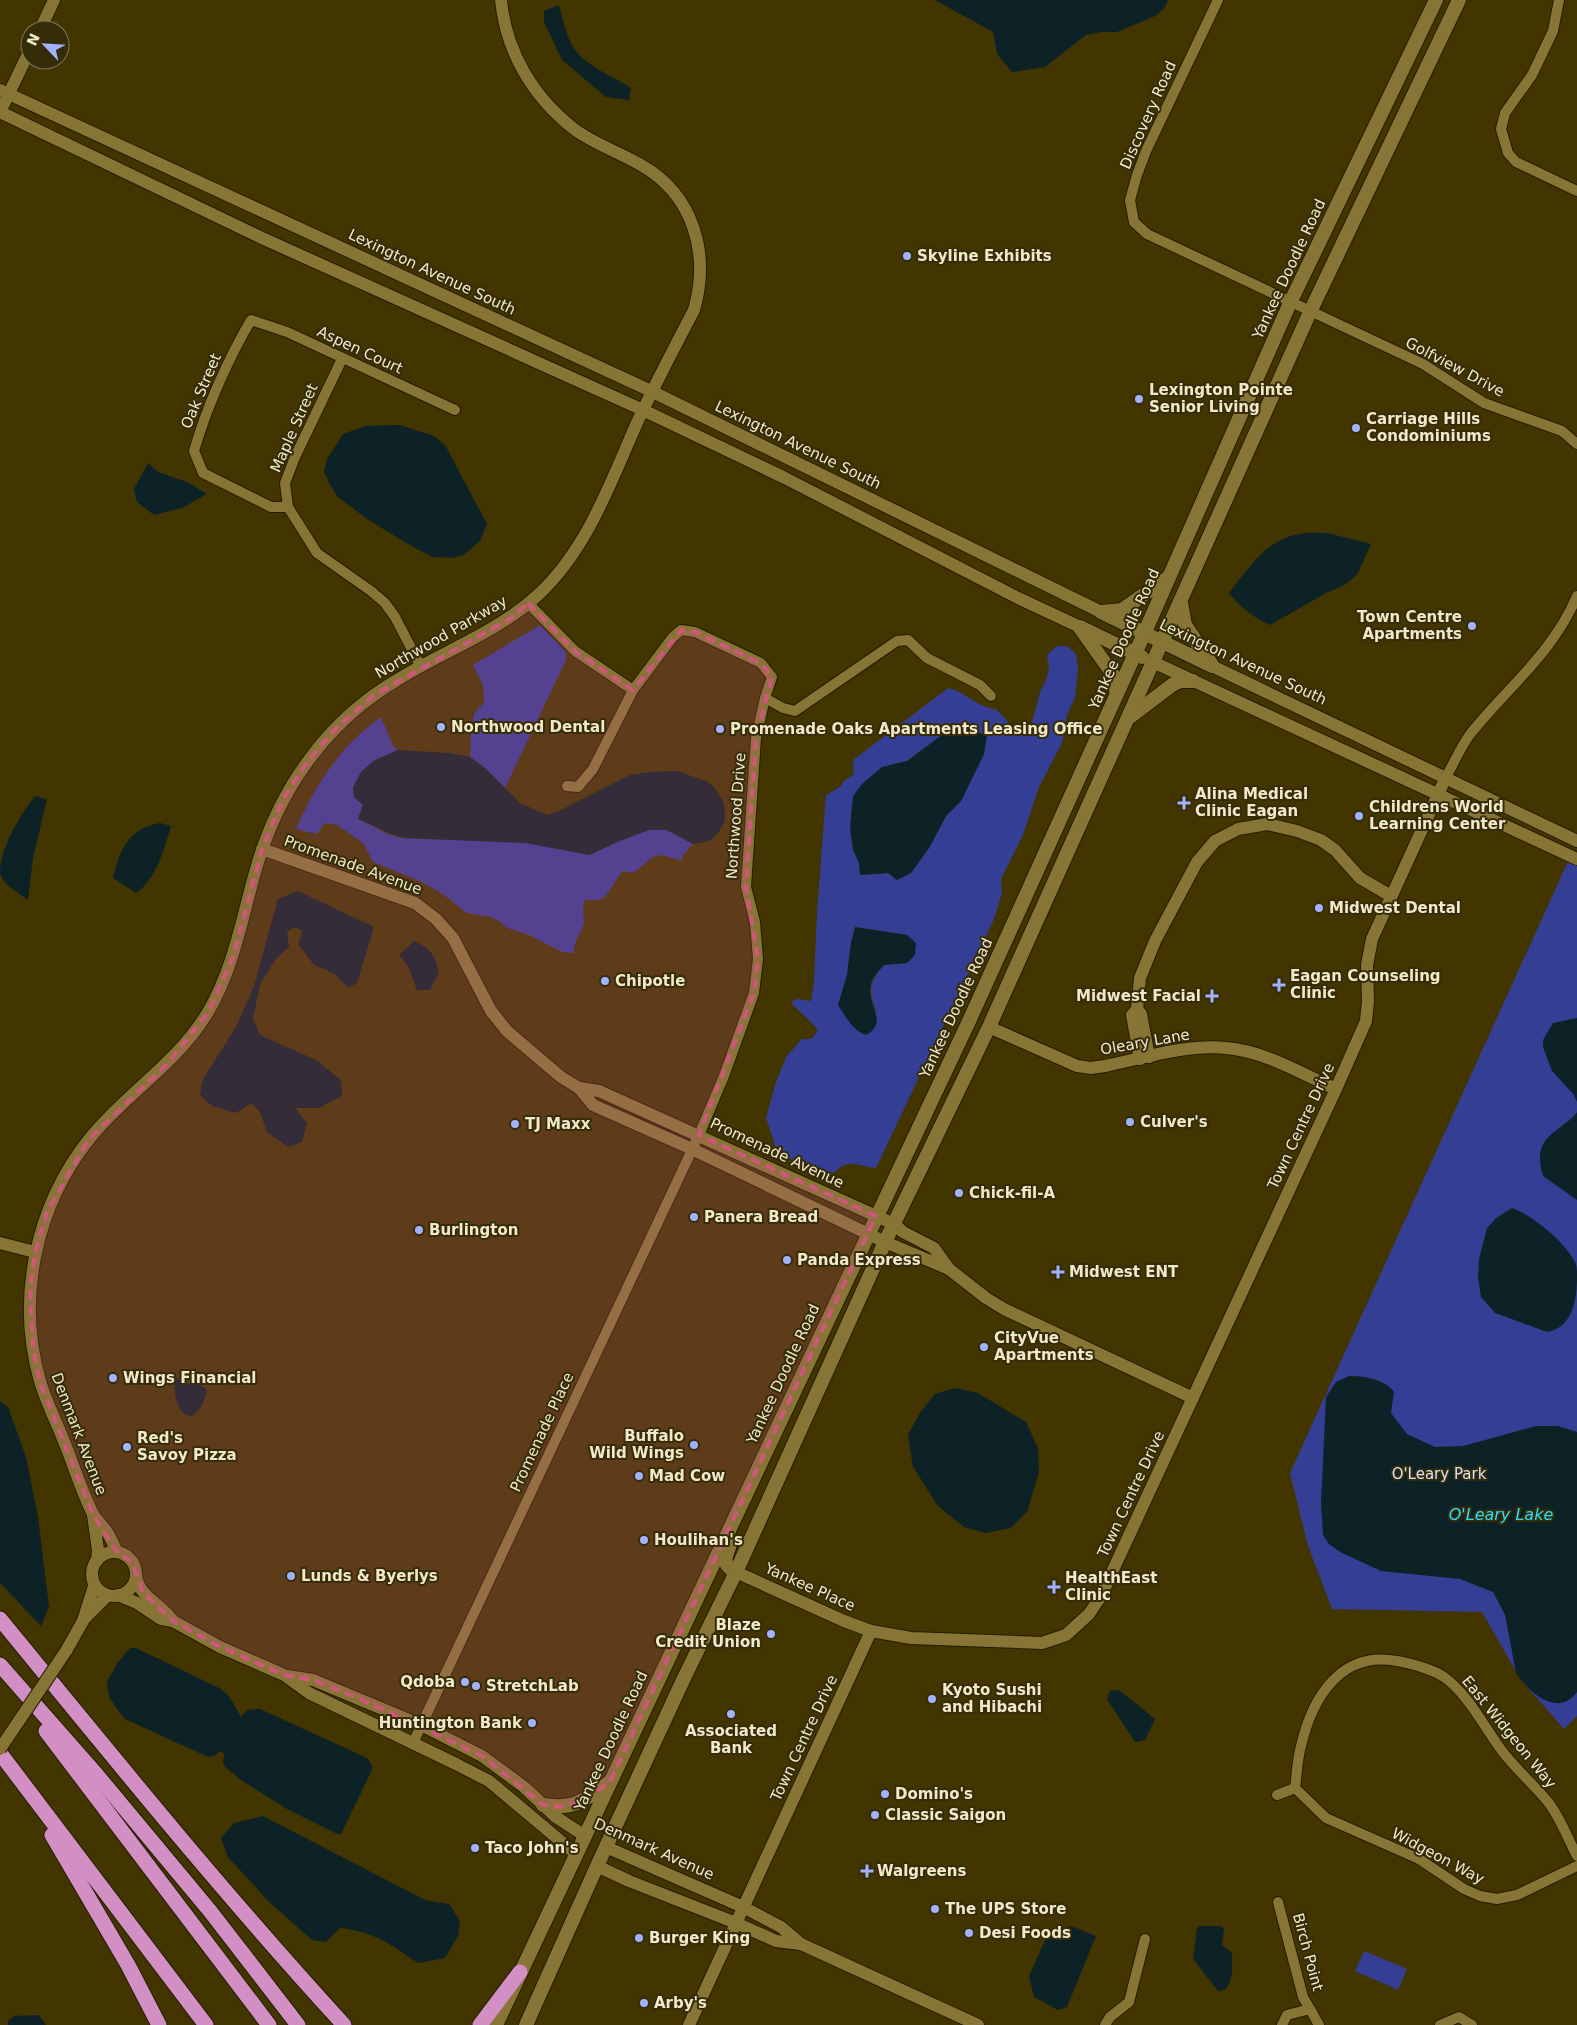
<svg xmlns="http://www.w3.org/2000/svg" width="1577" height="2025" font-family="'DejaVu Sans',sans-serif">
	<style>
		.green { fill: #353e95; fill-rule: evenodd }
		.water { fill: #0d2227 }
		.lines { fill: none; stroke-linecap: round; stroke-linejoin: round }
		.minor-casing { stroke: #261d00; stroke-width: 12 }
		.tertiary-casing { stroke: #261d00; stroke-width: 14 }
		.secondary-casing { stroke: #261d00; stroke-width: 16 }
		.motorway-casing { stroke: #261d00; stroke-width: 17 }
		.minor { stroke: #877536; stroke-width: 10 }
		.tertiary { stroke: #877536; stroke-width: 12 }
		.secondary { stroke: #877536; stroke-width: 14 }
		.motorway { stroke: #d18fc4; stroke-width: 15 }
		.tertiary-bridge-casing { stroke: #261d00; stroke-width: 14; stroke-linecap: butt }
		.tertiary-bridge { stroke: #877536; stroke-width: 12 }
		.marked { fill: #d0577c; fill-opacity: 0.2; stroke: #d0577c; stroke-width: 4; stroke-dasharray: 10 6; stroke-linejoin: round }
		.poi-dot { fill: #a2b2fd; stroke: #352c09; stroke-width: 2 }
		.labels { text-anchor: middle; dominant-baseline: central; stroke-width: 4; stroke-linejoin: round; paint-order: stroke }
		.street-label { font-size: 15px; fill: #f2e9c9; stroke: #352c09 }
		.poi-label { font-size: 15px; font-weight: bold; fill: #f2e9c9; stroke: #352c09; text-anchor: start }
		.park-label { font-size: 15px; fill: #dae0f9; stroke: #352c09 }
		.water-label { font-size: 16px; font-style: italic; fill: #2ddcfb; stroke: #352c09 }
	</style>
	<rect width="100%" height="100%" fill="#423500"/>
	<g class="green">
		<path d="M540 625 566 652V660L505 788 485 768 470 757 471 732 474 714 484 702 483 685 473 665Z"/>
		<path d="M1057 646H1067L1076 654 1078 668 1075 698 1067 715 1062 743 1039 787 1023 835 1001 879 1002 893 994 919 876 1168C852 1165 850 1157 830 1176L816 1174 777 1151 766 1118 775 1085 786 1057 802 1039H811L818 1031C813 1022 798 1012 791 1002L797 999 811 1001 814 980 817 912 826 795 840 787 844 781 854 774 853 760 948 688C966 692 978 708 996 709L1013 727 1026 732 1032 722 1040 692 1046 680 1049 669 1047 655ZM926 747 984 754 961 801 946 816 929 848 911 873 897 880 888 873 860 875 859 863 852 840 851 812 893 764 907 761ZM855 927 906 935 907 963 884 965C869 982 868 990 876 1011L838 1005 847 975 851 943Z"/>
		<path d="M381 717 393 746 398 750 373 761 354 797 363 805 358 819 390 835 403 838 525 842 589 855 617 842 649 830H667L693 844 683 855 681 861C650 850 657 856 633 873L623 871C617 877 608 896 602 899 598 901 590 899 585 900 581 912 584 911 584 921 584 932 573 938 574 953L562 952 529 935 505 927 502 923 491 917 467 913 444 895 422 882 373 862 363 843 337 825 325 823 317 834 296 829C315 785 341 745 381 717Z"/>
		<path d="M1570 857 1577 860V1716L1564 1729 1521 1680 1482 1612 1332 1609 1308 1546 1290 1473Z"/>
		<path d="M1364 1951 1407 1969 1398 1990 1355 1971Z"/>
	</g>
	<g class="water">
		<path d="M935 0H1168L1164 9 1155 16 1117 32H1102L1086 35 1045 67 1012 72 997 54 993 32Z"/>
		<path d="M559 5C563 19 566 37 575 50 588 67 613 76 631 88L629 100 606 97 562 60 544 22V11Z"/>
		<path d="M400 425 434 436 445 445 487 524 480 541 465 554 453 558 433 557 413 547 367 519 338 497 330 485 324 472 327 459 343 434 366 426Z"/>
		<path d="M148 463 158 472 187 482 207 494 182 508 154 515 137 502 134 489Z"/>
		<path d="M1327 533 1371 544 1357 575 1343 586 1328 592 1270 625C1253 617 1241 608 1229 593 1248 569 1267 539 1299 534 1308 532 1318 533 1327 533Z"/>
		<path d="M953 730H970L987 735 984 754 961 801 946 816 929 848 911 873 897 880 888 873 860 875 859 863 853 850 850 828 853 796 862 784 882 767 907 761 946 732Z"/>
		<path d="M398 750 450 753 470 757 485 768 520 803 547 815 559 811 630 775 650 772 677 771 708 782 714 787 723 801 725 813V821L718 833 710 841 693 844 667 830H649L617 842 590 855 525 843 403 838C387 834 374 825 358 819L363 805 354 797 353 787 361 772 373 761Z"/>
		<path d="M35 796 47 799 33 858 28 900C19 893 3 885 0 873 0 847 21 814 35 796Z"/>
		<path d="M160 823 171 826C164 849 157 879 136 893L113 878C120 849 128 829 160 823Z"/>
		<path d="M298 891 374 927 357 983 348 988 335 974 314 965 298 944 303 931 294 927 287 932 289 947 275 960 260 984 253 1019 260 1035 316 1060 341 1080 342 1096 319 1108H295L307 1123 302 1142 288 1147 267 1132 260 1112 251 1103 236 1113 212 1106 200 1095 203 1079 236 1027 254 986 278 899Z"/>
		<path d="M855 927 907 935 916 943 915 955 907 963 884 965C878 971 870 980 870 989 868 1006 889 1023 866 1035 852 1030 846 1017 838 1005L847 975 851 943Z"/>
		<path d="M414 941C431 949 435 955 439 973L430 990H417L408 966 399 955Z"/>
		<path d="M1577 1018V1102L1574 1095 1552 1071 1543 1047V1040L1553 1023Z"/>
		<path d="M1577 1112V1200L1543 1176C1536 1149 1541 1141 1563 1125 1568 1121 1573 1118 1577 1112Z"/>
		<path d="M1512 1208C1531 1214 1566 1243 1575 1262 1577 1266 1577 1271 1577 1277 1577 1298 1573 1328 1547 1332L1495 1313 1481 1297 1478 1277 1479 1259 1487 1228 1496 1218Z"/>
		<path d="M173 1376 185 1383 200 1385 207 1390C205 1404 192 1429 179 1407 174 1399 175 1386 173 1376Z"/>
		<path d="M1349 1376C1364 1376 1385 1379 1394 1392L1391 1413 1407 1434 1435 1447 1463 1446 1536 1426H1558L1577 1432V1692C1558 1718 1529 1693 1516 1673L1505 1615 1493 1592 1460 1579 1381 1571 1340 1552 1329 1544 1323 1535 1321 1503 1326 1397 1336 1382Z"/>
		<path d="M955 1388 978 1393 1026 1422 1038 1448 1039 1472 1027 1512 1011 1528 986 1533 964 1527 938 1506 913 1467 908 1435 920 1413 935 1394Z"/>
		<path d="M0 1401 8 1407 26 1457 38 1517 49 1607 41 1626 0 1583Z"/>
		<path d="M130 1648H136L221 1689 229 1696 241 1717 247 1710 260 1709 367 1758 372 1766 371 1772 341 1834H337L287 1809 241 1780 225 1767 223 1762 224 1753 220 1751 214 1756 208 1757 125 1719 118 1710 109 1697 107 1682 118 1662Z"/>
		<path d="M1119 1690 1155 1719 1145 1740 1135 1742 1107 1699 1110 1691Z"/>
		<path d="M263 1816 425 1900 449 1904 460 1921 458 1936 445 1958 418 1963C390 1944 375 1932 340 1928L326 1942 312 1940 268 1901 228 1857 221 1838 234 1823Z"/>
		<path d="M1071 1926 1096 1936 1067 2007 1058 2010 1034 1997 1029 1976 1049 1931 1058 1928Z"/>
		<path d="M1200 1926H1220L1224 1928 1222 1945 1232 1953C1232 1968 1234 1979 1225 1990L1218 1991 1193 1959 1197 1928Z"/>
		<path d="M39 2015 46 2025H8V2021L14 2016Z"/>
	</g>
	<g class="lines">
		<defs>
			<g id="minor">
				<path d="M1218 0 1146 151 1137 175 1130 200 1134 222 1147 234 1423 364 1484 403 1562 431 1577 444"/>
				<path d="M1559 0 1553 31 1532 75 1505 113 1501 129 1508 153 1516 162 1577 191"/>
				<path d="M342 359 295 457 285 483 288 507 317 553 371 591 385 603 395 617 421 667"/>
				<path d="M288 507H271L203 473 194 451C206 409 228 359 251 320L287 332 455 410"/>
				<path d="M528 603 575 651 633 690 672 638 681 630 695 632 761 663 772 677 765 698"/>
				<path d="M1446 777C1454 763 1461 746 1471 733 1508 687 1553 653 1577 596"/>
				<path d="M567 786 578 787 593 769 633 690"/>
				<path d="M413 1743 699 1135 724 1076 754 993 758 959 755 922 746 887 756 738 765 698 783 708 795 711 897 641 908 640 927 658 980 685 991 696"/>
				<path d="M1295 1788C1297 1774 1297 1760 1301 1746 1312 1699 1340 1650 1397 1661 1413 1664 1430 1668 1444 1677 1469 1695 1484 1727 1502 1751 1516 1769 1534 1785 1548 1802 1560 1817 1568 1839 1577 1856"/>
				<path d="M1295 1788 1326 1818 1419 1859 1464 1889 1480 1896 1497 1899 1517 1895 1577 1866"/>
				<path d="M1277 1795 1295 1788"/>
				<path d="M1278 1902 1303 1997 1310 2009"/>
				<path d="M1105 2025 1110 2017 1129 2002 1145 1939"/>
				<path d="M1282 2025 1287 2015 1310 2009 1319 2025"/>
				<path d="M1440 2025 1459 2017 1472 2025"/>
			</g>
			<g id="tertiary">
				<path d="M40 30 54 0"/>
				<path d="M0 90 651 391 1101 612"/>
				<path d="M0 112 262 238 643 410 785 478 1018 598 1080 627"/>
				<path d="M0 112 30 50"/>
				<path d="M1153 662 1577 859"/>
				<path d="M1212 666 1577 841"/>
				<path d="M262 849 415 903 436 919 453 938 491 1011 507 1031 561 1077 579 1088 593 1105 692 1149 885 1242 949 1269"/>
				<path d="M1137 1009 1141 1014 1149 1057"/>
				<path d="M989 1027 1077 1066 1091 1068 1105 1066C1144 1058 1186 1044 1226 1048 1265 1051 1302 1074 1336 1089"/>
				<path d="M1140 1059 1132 1015 1137 1009 1140 978 1155 941 1197 862 1215 841 1238 829 1267 824 1297 831 1321 840 1335 850 1360 878 1391 896"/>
				<path d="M579 1088 599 1091 894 1224 903 1232 934 1248 949 1269 986 1298 1004 1309 1193 1398"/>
				<path d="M0 1243 35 1252"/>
				<path d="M93 1515 98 1550 97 1561"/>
				<path d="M117 1552C114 1546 111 1538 107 1532 103 1526 97 1521 93 1514 82 1493 74 1466 65 1444 57 1423 46 1402 40 1381 16 1298 36 1205 90 1138 127 1092 176 1065 208 1012 233 969 241 923 254 876 265 835 283 795 308 761 332 728 363 700 397 680 445 650 497 633 539 594 587 549 610 484 636 425 654 386 674 348 694 310 710 254 694 195 641 165 619 152 594 144 574 129 533 97 506 52 501 0"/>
				<circle cx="114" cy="1574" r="22"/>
				<path d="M736 1572 844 1621 871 1631 911 1638 1042 1643 1066 1635 1089 1614 1101 1596 1336 1089 1366 1021 1368 1001 1367 965 1372 939 1446 777"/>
				<path d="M136 1575C139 1598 160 1602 173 1621"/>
				<path d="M118 1595 137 1603 161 1619 173 1621 220 1647 284 1675 309 1693 456 1764 489 1781 576 1854"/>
				<path d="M84 1619 107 1596"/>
				<path d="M66 1651 83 1621 94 1586"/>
				<path d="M287 1676 313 1680 421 1725 482 1756 524 1787 556 1817 585 1836"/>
				<path d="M606 1847 743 1907 781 1927 801 1944 978 2025"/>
				<path d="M597 1866 629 1881 736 1923 776 1941 801 1944"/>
				<path d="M689 2025 871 1631"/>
			</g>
			<g id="secondary">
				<path d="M1181 603 1185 625 1212 665"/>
				<path d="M1101 612 1212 666"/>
				<path d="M1102 612 1122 610 1169 577"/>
				<path d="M1080 627 1142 657"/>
				<path d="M1080 628 1112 673 1117 694"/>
				<path d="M1130 717 1172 685 1180 681H1193"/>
				<path d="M731 1542C726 1556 720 1564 736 1572"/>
				<path d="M543 1805C575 1810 585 1800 610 1782"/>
				<path d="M496 2025 970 1019 1144 634 1290 303 1436 0"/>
				<path d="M526 2025 597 1866 684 1678 736 1572 885 1242 989 1027 1310 312 1459 0"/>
			</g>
			<g id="motorway">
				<path d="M0 1619C112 1756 224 1894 344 2025"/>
				<path d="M0 1665 96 1774 210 1911 298 2025"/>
				<path d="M46 1731 269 2025"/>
				<path d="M0 1753 206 2025"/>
				<path d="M52 1835 128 1965 159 2025"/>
				<path d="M480 2025 520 1972"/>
			</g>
		</defs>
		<use href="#minor" class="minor-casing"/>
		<use href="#tertiary" class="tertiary-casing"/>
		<use href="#secondary" class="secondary-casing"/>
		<use href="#motorway" class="motorway-casing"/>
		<use href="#minor" class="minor"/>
		<use href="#tertiary" class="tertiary"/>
		<use href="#secondary" class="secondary"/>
		<use href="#motorway" class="motorway"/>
		<defs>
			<path id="tertiary-bridge" d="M0 1749 66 1651"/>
		</defs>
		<use href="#tertiary-bridge" class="tertiary-bridge-casing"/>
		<use href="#tertiary-bridge" class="tertiary-bridge"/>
	</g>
	<path class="marked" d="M528 603 575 651 633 690 681 630 695 632 761 663 772 677 756 738 746 887 758 959 754 993 699 1135 876 1216 610 1782 582 1802 559 1807 543 1805 482 1756 358 1698 313 1680 284 1675 220 1647 173 1621 143 1593 132 1562 117 1552 93 1515 40 1383 33 1349 30 1290 35 1252 47 1212 88 1140 167 1064 208 1012 233 957 262 849 283 799 307 762 336 728 374 695 511 618Z"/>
	<g class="poi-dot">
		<circle cx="907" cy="256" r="5"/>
		<circle cx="1139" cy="399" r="5"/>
		<circle cx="1356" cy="428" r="5"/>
		<circle cx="1472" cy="626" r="5"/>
		<circle cx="441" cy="727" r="5"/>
		<circle cx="720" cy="729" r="5"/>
		<path d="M1181.5 795.5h5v5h5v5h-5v5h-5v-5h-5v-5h5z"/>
		<circle cx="1359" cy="816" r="5"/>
		<circle cx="1319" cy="908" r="5"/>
		<circle cx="605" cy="981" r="5"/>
		<path d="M1276.5 977.5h5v5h5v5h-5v5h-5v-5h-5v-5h5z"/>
		<path d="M1209.5 988.5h5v5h5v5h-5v5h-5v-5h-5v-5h5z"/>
		<circle cx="1130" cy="1122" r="5"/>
		<circle cx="515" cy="1124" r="5"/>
		<circle cx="959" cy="1193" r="5"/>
		<circle cx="694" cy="1217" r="5"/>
		<circle cx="419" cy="1230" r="5"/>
		<circle cx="787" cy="1260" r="5"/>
		<path d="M1055.5 1264.5h5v5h5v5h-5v5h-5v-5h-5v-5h5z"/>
		<circle cx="984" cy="1347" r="5"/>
		<circle cx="113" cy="1378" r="5"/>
		<circle cx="694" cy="1445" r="5"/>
		<circle cx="127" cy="1447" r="5"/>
		<circle cx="639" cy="1476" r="5"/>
		<circle cx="644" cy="1540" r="5"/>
		<circle cx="291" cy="1576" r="5"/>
		<path d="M1051.5 1579.5h5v5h5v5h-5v5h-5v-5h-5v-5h5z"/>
		<circle cx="771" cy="1634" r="5"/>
		<circle cx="465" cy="1682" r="5"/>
		<circle cx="476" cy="1686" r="5"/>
		<circle cx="932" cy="1699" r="5"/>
		<circle cx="731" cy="1714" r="5"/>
		<circle cx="532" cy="1723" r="5"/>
		<circle cx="885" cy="1794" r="5"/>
		<circle cx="875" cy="1815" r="5"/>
		<circle cx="475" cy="1848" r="5"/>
		<path d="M864.5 1863.5h5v5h5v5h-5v5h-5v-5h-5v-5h5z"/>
		<circle cx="935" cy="1909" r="5"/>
		<circle cx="969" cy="1933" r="5"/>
		<circle cx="639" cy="1938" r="5"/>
		<circle cx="644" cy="2003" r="5"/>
	</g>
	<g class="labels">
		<g class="street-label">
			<text transform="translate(1148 115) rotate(-66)">Discovery Road</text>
			<text transform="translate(1289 269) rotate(-65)">Yankee Doodle Road</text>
			<text transform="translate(432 272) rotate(25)">Lexington Avenue South</text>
			<text transform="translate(360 350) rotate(25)">Aspen Court</text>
			<text transform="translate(1455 367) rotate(28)">Golfview Drive</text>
			<text transform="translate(201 391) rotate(-67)">Oak Street</text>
			<text transform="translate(294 428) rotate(-66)">Maple Street</text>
			<text transform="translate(798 445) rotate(26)">Lexington Avenue South</text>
			<text transform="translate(441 637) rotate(-30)">Northwood Parkway</text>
			<text transform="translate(1124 639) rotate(-66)">Yankee Doodle Road</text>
			<text transform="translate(1243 662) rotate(25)">Lexington Avenue South</text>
			<text transform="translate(736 816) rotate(-86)">Northwood Drive</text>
			<text transform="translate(353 865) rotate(20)">Promenade Avenue</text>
			<text transform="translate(956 1008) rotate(-65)">Yankee Doodle Road</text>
			<text transform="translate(1145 1042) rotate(-10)">Oleary Lane</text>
			<text transform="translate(1301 1126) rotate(-65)">Town Centre Drive</text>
			<text transform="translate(777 1153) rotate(25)">Promenade Avenue</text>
			<text transform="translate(783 1374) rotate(-65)">Yankee Doodle Road</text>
			<text transform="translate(542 1432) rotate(-65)">Promenade Place</text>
			<text transform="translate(79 1434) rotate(69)">Denmark Avenue</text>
			<text transform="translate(1131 1494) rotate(-65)">Town Centre Drive</text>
			<text transform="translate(810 1587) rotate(24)">Yankee Place</text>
			<text transform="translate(1509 1732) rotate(51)">East Widgeon Way</text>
			<text transform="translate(804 1738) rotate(-65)">Town Centre Drive</text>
			<text transform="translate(611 1741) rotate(-65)">Yankee Doodle Road</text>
			<text transform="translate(654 1849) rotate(24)">Denmark Avenue</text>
			<text transform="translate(1438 1856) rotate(28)">Widgeon Way</text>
			<text transform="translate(1308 1952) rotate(75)">Birch Point</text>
		</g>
		<g class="poi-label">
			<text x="917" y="256">Skyline Exhibits</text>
			<text x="1149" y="390">Lexington Pointe<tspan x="1149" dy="17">Senior Living</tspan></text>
			<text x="1366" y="419">Carriage Hills<tspan x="1366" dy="17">Condominiums</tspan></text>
			<text x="1462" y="617" text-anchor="end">Town Centre<tspan x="1462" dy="17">Apartments</tspan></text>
			<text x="451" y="727">Northwood Dental</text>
			<text x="730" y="729">Promenade Oaks Apartments Leasing Office</text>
			<text x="1195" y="794">Alina Medical<tspan x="1195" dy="17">Clinic Eagan</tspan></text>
			<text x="1369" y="807">Childrens World<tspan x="1369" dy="17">Learning Center</tspan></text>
			<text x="1329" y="908">Midwest Dental</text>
			<text x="1290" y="976">Eagan Counseling<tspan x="1290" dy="17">Clinic</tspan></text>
			<text x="615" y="981">Chipotle</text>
			<text x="1201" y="996" text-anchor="end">Midwest Facial</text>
			<text x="1140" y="1122">Culver's</text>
			<text x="525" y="1124">TJ Maxx</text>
			<text x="969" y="1193">Chick-fil-A</text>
			<text x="704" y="1217">Panera Bread</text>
			<text x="429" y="1230">Burlington</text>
			<text x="797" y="1260">Panda Express</text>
			<text x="1069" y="1272">Midwest ENT</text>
			<text x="994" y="1338">CityVue<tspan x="994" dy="17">Apartments</tspan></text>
			<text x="123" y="1378">Wings Financial</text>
			<text x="684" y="1436" text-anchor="end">Buffalo<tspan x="684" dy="17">Wild Wings</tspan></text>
			<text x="137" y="1438">Red's<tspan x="137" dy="17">Savoy Pizza</tspan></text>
			<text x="649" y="1476">Mad Cow</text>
			<text x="654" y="1540">Houlihan's</text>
			<text x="301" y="1576">Lunds &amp; Byerlys</text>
			<text x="1065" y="1578">HealthEast<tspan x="1065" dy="17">Clinic</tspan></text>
			<text x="761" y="1625" text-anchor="end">Blaze<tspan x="761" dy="17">Credit Union</tspan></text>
			<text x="455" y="1682" text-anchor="end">Qdoba</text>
			<text x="486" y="1686">StretchLab</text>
			<text x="942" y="1690">Kyoto Sushi<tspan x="942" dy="17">and Hibachi</tspan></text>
			<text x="522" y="1723" text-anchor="end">Huntington Bank</text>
			<text x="731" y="1731" text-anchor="middle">Associated<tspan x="731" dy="17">Bank</tspan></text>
			<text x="895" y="1794">Domino's</text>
			<text x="885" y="1815">Classic Saigon</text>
			<text x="485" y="1848">Taco John's</text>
			<text x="877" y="1871">Walgreens</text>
			<text x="945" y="1909">The UPS Store</text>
			<text x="979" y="1933">Desi Foods</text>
			<text x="649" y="1938">Burger King</text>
			<text x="654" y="2003">Arby's</text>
		</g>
		<g class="park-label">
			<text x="1439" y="1474">O'Leary Park</text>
		</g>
		<g class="water-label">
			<text x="1501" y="1514">O'Leary Lake</text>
		</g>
	</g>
	<g transform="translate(45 45) rotate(295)"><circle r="24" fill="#352c09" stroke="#817856"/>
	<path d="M0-4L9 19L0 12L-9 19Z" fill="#a2b2fd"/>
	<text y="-8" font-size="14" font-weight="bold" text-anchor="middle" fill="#f2e9c9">N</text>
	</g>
</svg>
